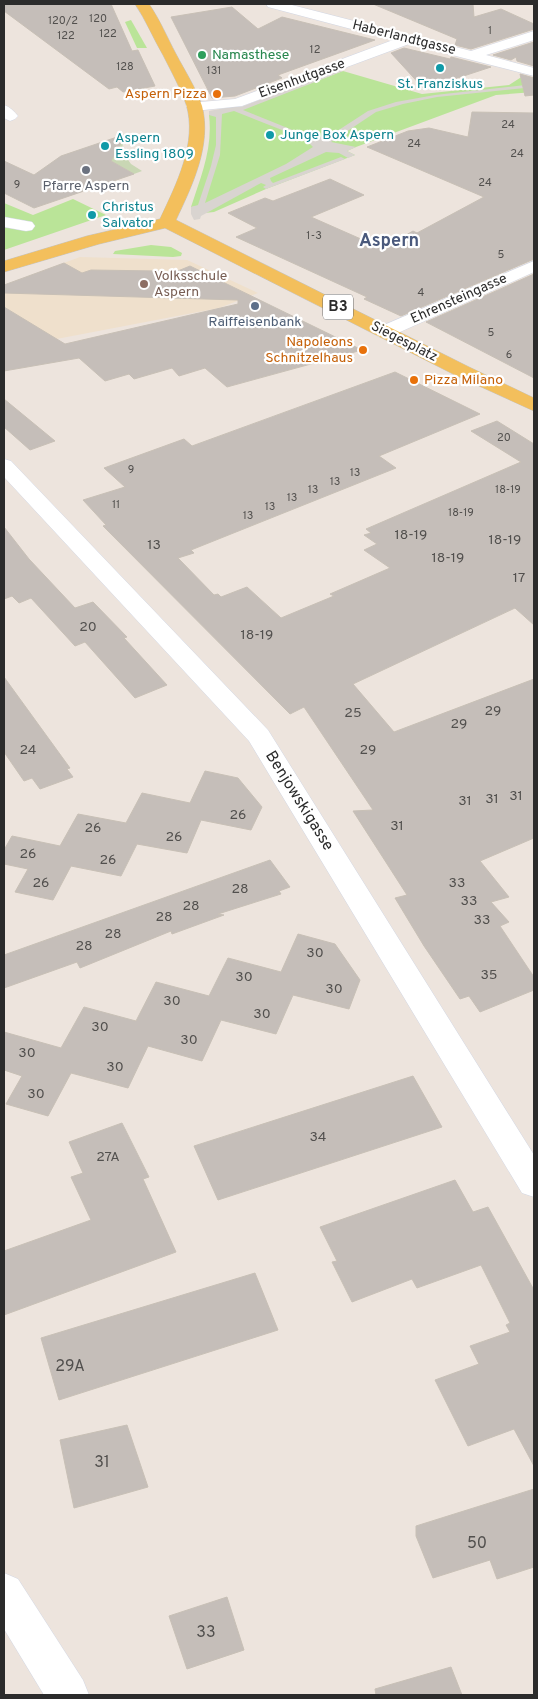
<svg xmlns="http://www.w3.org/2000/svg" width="538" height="1699" font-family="Overpass,sans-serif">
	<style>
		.education { fill: #efe0cc }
		.green { fill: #bae498 }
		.cemetery { fill: #c9d7b4 }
		.plaza { fill: #d9d4d0; fill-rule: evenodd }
		.building { fill: #c5beb9; stroke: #c8c0b6 }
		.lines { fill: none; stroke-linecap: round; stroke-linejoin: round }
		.minor-casing { stroke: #d2d7e4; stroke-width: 1 }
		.major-casing { stroke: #c4c4c4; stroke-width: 1 }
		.minor { fill: #fff; fill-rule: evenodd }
		.major { fill: #f3bf5c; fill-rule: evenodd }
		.leisure-dot { fill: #2e9e5b; stroke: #fff; stroke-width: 2 }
		.culture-dot { fill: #0f9aa8; stroke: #fff; stroke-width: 2 }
		.food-dot { fill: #e8710a; stroke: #fff; stroke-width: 2 }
		.worship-dot { fill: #6b7280; stroke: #fff; stroke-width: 2 }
		.education-dot { fill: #8d6e63; stroke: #fff; stroke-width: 2 }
		.service-dot { fill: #5c6f8a; stroke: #fff; stroke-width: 2 }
		.labels { text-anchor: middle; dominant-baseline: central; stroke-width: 4.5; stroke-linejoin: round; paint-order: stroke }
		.far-number-label { font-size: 11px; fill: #52504e }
		.far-street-label { font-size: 14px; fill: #2b2b2b; stroke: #fff }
		.far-leisure-label { font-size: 14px; fill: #27864d; stroke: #fff; text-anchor: start }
		.far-culture-label { font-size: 14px; fill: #0d838f; stroke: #fff; text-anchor: start }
		.far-food-label { font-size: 14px; fill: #c56008; stroke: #fff; text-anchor: end }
		.far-worship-label { font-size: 14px; fill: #5b616d; stroke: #fff }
		.far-education-label { font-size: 14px; fill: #785e54; stroke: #fff; text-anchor: start }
		.far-service-label { font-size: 14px; fill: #4e5e75; stroke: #fff }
		.number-label { font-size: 14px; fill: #52504e }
		.shield { fill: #fff; stroke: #6b6b6b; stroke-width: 1 }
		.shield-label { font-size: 15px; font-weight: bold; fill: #2b2b2b }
		.street-label { font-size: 16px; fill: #2b2b2b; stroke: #fff }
		.near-number-label { font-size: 16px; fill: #52504e }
		.far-district-label { font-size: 18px; font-weight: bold; fill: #4a597c; stroke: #fff }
	</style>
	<rect width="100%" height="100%" fill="#ede4dd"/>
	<path class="education" d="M80 257 187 260 258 293 219 308 4 349V285Z"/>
	<g class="green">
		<path d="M131 20 147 48H137L125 22Z"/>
		<path d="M343 71 422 94 509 85 523 76 534 79V92L496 95 356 147 347 151 355 155 266 189 214 212 195 214 198 206 191 207C201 176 213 148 209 115H215V112L251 106Z"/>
		<path d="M73 199 106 215 4 250V203L33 215Z"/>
		<path d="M151 245 171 247 182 253 181 256 173 257 113 254 115 251Z"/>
	</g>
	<path class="cemetery" d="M118 139 124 142 121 150 131 164 142 171 134 174 97 153 119 146Z"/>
	<path class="plaza" d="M339 70 343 71 243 110 305 135 319 137 331 135 368 111 396 102 435 95 534 84V87L437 97 403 104 376 112 331 142 356 147 347 151 355 155 348 158 339 153 326 152 270 178 271 181 273 183 341 157 345 159 266 189 263 187 266 185 261 183 201 216 200 219 194 220 191 214V207L198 205 211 166 216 145V117L209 115V111L236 106 241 107ZM234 111 305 139 313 147 286 164 205 203 220 155 222 114Z"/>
	<g class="building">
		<path d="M4 4H111L132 51 138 50 155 86 123 92 117 87 109 89 4 11Z"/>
		<path d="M373 4H473L474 17 501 9 534 24V29L471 49 455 45 457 39Z"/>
		<path d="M232 7 258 29 282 17 375 40 278 75 282 78 235 96 212 98 171 17Z"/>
		<path d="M534 42V66L517 61 516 57 511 60 493 55Z"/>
		<path d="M404 48 450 59 451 57 491 67 424 89 391 53Z"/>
		<path d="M520 74 534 78V95L525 96Z"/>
		<path d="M472 112 534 113V259L401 316 364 299 367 297 236 237 257 228 228 213 265 198 273 201 330 179 364 195 311 217 379 247 389 241 392 243 413 231 417 233 484 197 367 147 408 131 429 128 468 137Z"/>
		<path d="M126 134 111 161 134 174 34 208 4 193V161L34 175 61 156Z"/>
		<path d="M64 263 82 273 91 270 159 271 168 275 190 266 362 350 227 387 205 368 179 376 172 368 134 379 129 374 105 381 79 358 4 371V307L65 344 238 304V300L4 293V285Z"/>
		<path d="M534 274V378L426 322Z"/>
		<path d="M395 372 480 414 379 456 396 468 191 550 194 553 178 558 214 595 218 594 221 597 247 587 281 618 334 596 330 594 390 568 364 550 377 544 364 535 371 533 366 529 521 462 471 431 497 421 534 444V625L515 608 353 684 394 732 534 679V838L480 861 509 897 491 902 509 922 500 926 534 977V990L480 1012 469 996 460 999 424 946 395 898 407 895 353 811 373 810 304 707 290 714 103 526 106 525 83 500 125 487 104 468 184 439 192 446Z"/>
		<path d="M4 399 55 441 30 450 4 427Z"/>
		<path d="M4 527 29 559 75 608 93 602 127 637 124 638 167 685 135 698 85 642 75 646 31 598 19 603 12 596 4 599Z"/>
		<path d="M4 677 70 768 67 769 73 777 40 789 32 778 24 781 4 752Z"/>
		<path d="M205 771 238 778 262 807 251 830 201 820 187 853 137 844 121 876 71 866 53 900 15 892 28 869 4 864V850L12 836 60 846 78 814 126 823 142 793 190 803Z"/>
		<path d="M270 860 290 887 279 891 281 894 218 914 224 915 172 934 171 931 80 968 77 962 4 988V955Z"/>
		<path d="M298 934 335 944 360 980 349 1009 293 995 276 1034 221 1020 202 1061 148 1046 128 1088 71 1073 48 1116 6 1104 22 1076 4 1070V1032L61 1048 84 1007 136 1021 156 982 209 996 228 958 281 972Z"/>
		<path d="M413 1076 442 1127 218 1200 194 1146Z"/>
		<path d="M122 1123 149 1177 143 1179 176 1252 4 1315V1251L91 1220 71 1177 83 1173 69 1142Z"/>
		<path d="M455 1180 473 1212 488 1207 534 1290V1466L514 1429 468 1446 435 1380 479 1364 470 1346 510 1332 506 1325 510 1323 481 1265 417 1288 412 1279 352 1302 332 1262 337 1261 320 1227Z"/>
		<path d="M255 1273 278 1330 59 1400 41 1338Z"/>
		<path d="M127 1425 148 1487 74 1508 60 1440Z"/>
		<path d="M534 1489V1567L497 1579 490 1560 433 1578 416 1536V1526Z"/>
		<path d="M227 1597 244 1650 187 1669 169 1616Z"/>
		<path d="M451 1667 462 1695H376L375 1689Z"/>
	</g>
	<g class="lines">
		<defs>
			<g id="minor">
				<path d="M266 4H288L471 51 534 31V40L486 55 534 68V76L409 44 242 106 194 111 189 109 186 106 189 103 235 99 393 40 268 7Z"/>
				<path d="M4 105C10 107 14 111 18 116L15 119 10 121 4 118Z"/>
				<path d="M4 217 32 222 35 226 32 230 26 231 4 227Z"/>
				<path d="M534 261V272L391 336 384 338 377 336 375 332 377 328Z"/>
				<path d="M4 459 11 461 268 730 534 1155V1197L522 1193 249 741 4 477Z"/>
				<path d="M4 1573 18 1579 83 1680 89 1695H44L4 1629Z"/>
			</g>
			<path id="major" d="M135 4H149C160 20 167 37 176 54 185 71 196 88 202 106 212 145 192 186 176 220L469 367 534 398V411L455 375 165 228 99 244 4 272V261L87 236 160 219C176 185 198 142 186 104 180 87 171 71 163 55 153 38 146 20 135 4Z"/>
		</defs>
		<use href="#minor" class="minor-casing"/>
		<use href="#major" class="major-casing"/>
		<use href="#minor" class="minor"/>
		<use href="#major" class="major"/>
	</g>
	<circle class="leisure-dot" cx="202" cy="55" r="5"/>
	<g class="culture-dot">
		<circle cx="440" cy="68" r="5"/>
		<circle cx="270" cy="135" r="5"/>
		<circle cx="105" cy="146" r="5"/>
		<circle cx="92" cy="215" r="5"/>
	</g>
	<g class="food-dot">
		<circle cx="217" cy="94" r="5"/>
		<circle cx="363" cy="350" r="5"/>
		<circle cx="414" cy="380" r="5"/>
	</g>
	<circle class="worship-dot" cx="86" cy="170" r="5"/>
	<circle class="education-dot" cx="144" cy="284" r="5"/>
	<circle class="service-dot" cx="255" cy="306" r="5"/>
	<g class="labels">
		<g class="far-number-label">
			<text x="98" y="19">120</text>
			<text x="63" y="21">120/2</text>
			<text x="490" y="31">1</text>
			<text x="108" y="34">122</text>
			<text x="66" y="36">122</text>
			<text x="315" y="50">12</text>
			<text x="125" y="67">128</text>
			<text x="214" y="71">131</text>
			<text x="508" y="125">24</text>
			<text x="414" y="144">24</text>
			<text x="517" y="154">24</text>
			<text x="485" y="183">24</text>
			<text x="17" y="185">9</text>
			<text x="314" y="236">1-3</text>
			<text x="501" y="255">5</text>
			<text x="421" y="293">4</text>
			<text x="491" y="333">5</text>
			<text x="509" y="355">6</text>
			<text x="504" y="438">20</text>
			<text x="131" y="470">9</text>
			<text x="355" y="473">13</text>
			<text x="335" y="482">13</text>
			<text x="313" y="490">13</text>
			<text x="508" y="490">18-19</text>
			<text x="292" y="498">13</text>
			<text x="116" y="505">11</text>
			<text x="270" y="507">13</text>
			<text x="461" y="513">18-19</text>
			<text x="248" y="516">13</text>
		</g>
		<g class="far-street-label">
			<text transform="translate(404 38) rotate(14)">Haberlandtgasse</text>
			<text transform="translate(302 79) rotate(-20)">Eisenhutgasse</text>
			<text transform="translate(459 299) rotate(-24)">Ehrensteingasse</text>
			<text transform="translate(404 342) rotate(27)">Siegesplatz</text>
		</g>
		<g class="far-leisure-label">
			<text x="212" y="55">Namasthese</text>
		</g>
		<g class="far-culture-label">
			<text x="440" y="84" text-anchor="middle">St. Franziskus</text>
			<text x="280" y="135">Junge Box Aspern</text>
			<text x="115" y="138">Aspern<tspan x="115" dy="16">Essling 1809</tspan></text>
			<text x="102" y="207">Christus<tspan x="102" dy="16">Salvator</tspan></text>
		</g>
		<g class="far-food-label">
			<text x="207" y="94">Aspern Pizza</text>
			<text x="353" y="342">Napoleons<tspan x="353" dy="16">Schnitzelhaus</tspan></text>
			<text x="424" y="380" text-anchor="start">Pizza Milano</text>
		</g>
		<g class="far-worship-label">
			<text x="86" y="186">Pfarre Aspern</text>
		</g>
		<g class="far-education-label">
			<text x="154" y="276">Volksschule<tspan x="154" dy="16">Aspern</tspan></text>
		</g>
		<g class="far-service-label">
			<text x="255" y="322">Raiffeisenbank</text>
		</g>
		<g class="number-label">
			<text x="411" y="535">18-19</text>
			<text x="505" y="540">18-19</text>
			<text x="154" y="545">13</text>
			<text x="448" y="558">18-19</text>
			<text x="519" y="578">17</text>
			<text x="88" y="627">20</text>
			<text x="257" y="635">18-19</text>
			<text x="493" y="711">29</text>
			<text x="353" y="713">25</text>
			<text x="459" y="724">29</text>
			<text x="28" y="750">24</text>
			<text x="368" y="750">29</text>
			<text x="516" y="796">31</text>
			<text x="492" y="799">31</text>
			<text x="465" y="801">31</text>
			<text x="238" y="815">26</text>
			<text x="397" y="826">31</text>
			<text x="93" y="828">26</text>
			<text x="174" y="837">26</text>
			<text x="28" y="854">26</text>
			<text x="108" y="860">26</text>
			<text x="41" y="883">26</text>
			<text x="457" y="883">33</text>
			<text x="240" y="889">28</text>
			<text x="469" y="901">33</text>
			<text x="191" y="906">28</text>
			<text x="164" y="917">28</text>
			<text x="482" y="920">33</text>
			<text x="113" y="934">28</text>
			<text x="84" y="946">28</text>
			<text x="315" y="953">30</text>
			<text x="489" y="975">35</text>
			<text x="244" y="977">30</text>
			<text x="334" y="989">30</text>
			<text x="172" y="1001">30</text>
			<text x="262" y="1014">30</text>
			<text x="100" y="1027">30</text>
			<text x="189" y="1040">30</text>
			<text x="27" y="1053">30</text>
			<text x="115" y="1067">30</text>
			<text x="36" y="1094">30</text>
			<text x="318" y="1137">34</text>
			<text x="108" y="1157">27A</text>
		</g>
		<rect class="shield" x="323" y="294.5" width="30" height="25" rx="4"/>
		<g class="shield-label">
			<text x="338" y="307">B3</text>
		</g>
		<g class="street-label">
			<text transform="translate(299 801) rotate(58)">Benjowskigasse</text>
		</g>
		<g class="near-number-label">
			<text x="70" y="1367">29A</text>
			<text x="102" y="1463">31</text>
			<text x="477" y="1544">50</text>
			<text x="206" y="1633">33</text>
		</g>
		<g class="far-district-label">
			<text x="389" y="241">Aspern</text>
		</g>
	</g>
	<rect width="538" height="1699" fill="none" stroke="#2b2b2b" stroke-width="10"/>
</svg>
